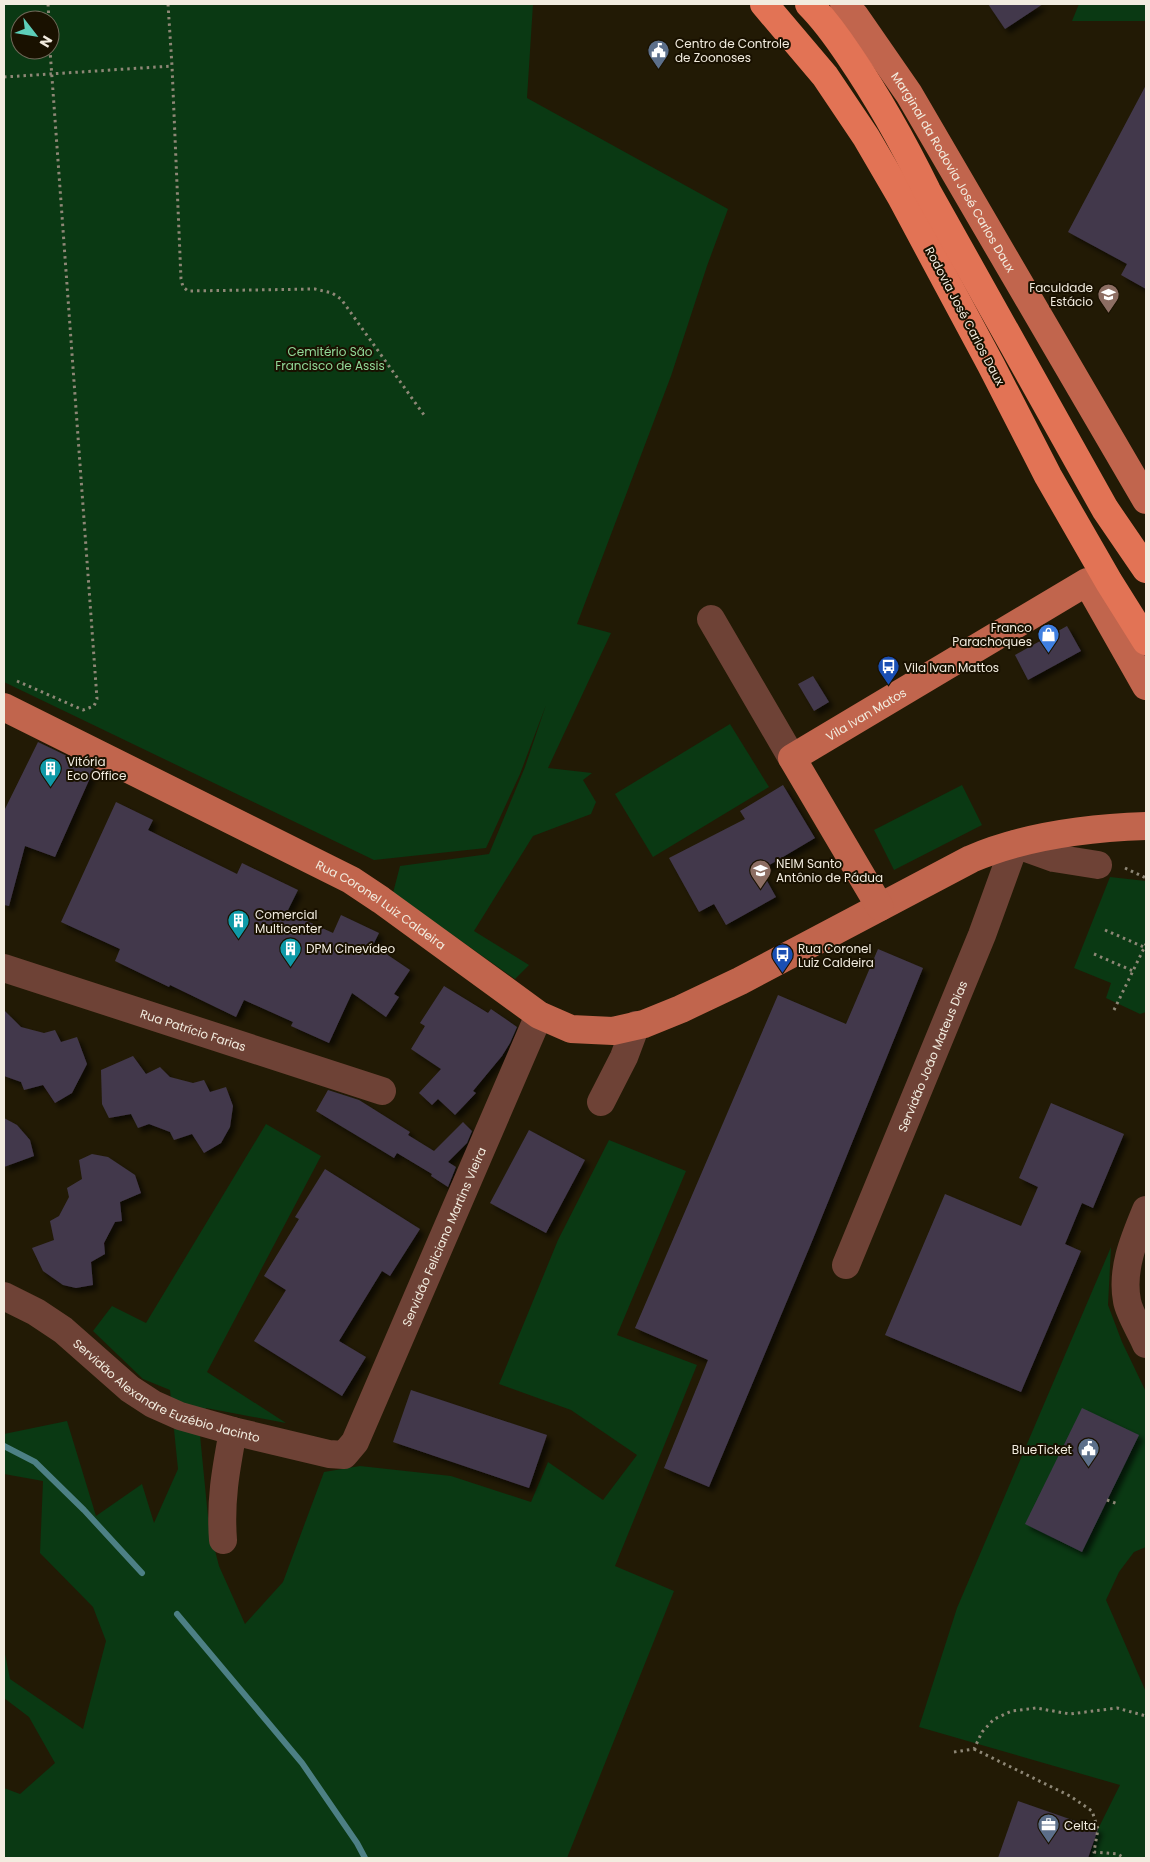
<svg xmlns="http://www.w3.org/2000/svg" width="1150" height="1862" font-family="Poppins,sans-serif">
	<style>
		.green { fill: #0a3913; fill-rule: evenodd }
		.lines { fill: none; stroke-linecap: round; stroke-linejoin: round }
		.stream { stroke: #4d8085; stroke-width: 6 }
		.building { fill: #42384c; filter: url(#shadow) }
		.path { stroke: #8e8776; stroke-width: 3; stroke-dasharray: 2.5 4; stroke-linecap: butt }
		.minor { stroke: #6e4236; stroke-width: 28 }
		.major { stroke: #c1654d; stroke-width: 28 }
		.highway { stroke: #e27355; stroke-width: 28 }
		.labels { text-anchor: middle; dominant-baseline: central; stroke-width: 4; stroke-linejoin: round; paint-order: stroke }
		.poi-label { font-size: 12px; fill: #f2ecdf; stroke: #191100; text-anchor: start }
		.street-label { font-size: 12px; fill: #f2ecdf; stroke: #191100 }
		.park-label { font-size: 12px; fill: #91d897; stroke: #191100 }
	</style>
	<defs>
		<filter id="shadow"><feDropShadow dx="4.5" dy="4.5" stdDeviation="2.5" flood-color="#0009"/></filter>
	</defs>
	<rect width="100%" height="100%" fill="#221a05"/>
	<g class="green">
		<path d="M4 4H533L527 98 728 209 707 266 671 376 577 624 611 633 548 768 592 773 583 780 596 802 591 814 533 836 474 931 529 965 515 979 393 893 400 866 489 854 525 767 546 705 520 774 486 848 374 860 4 682ZM20 20H50V50H20Z"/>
		<path d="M1079 4H1146V21H1072Z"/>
		<path d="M730 724 769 787 653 857 615 794Z"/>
		<path d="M962 785 982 825 894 870 874 830Z"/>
		<path d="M1110 877 1146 881V1012L1140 1014 1106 998 1111 983 1074 968Z"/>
		<path d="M266 1124 321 1156 207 1372 286 1423 206 1408 199 1425 209 1527 219 1566 245 1624 283 1582 324 1472 360 1466 451 1476 531 1502 548 1462 603 1500 637 1455 571 1410 499 1384 558 1240 609 1140 686 1171 617 1335 697 1365 615 1566 674 1591 567 1858H4V1788L20 1794 55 1763 29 1717 4 1698V1649L10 1679 83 1729 106 1641 93 1607 40 1553 43 1481 4 1474V1434L67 1421 96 1516 142 1484 154 1523 178 1469 170 1390 143 1379 93 1331 112 1306 146 1323Z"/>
		<path d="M1111 1247 1108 1305 1122 1342 1146 1392V1547L1134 1552 1119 1572 1106 1600 1146 1692V1858H1089L1098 1829 1120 1785 919 1727 957 1608Z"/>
	</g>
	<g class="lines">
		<g class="stream">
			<path d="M4 1446 35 1462 84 1510 142 1573"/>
			<path d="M177 1614 302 1763 357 1843 365 1858"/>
		</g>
	</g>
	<g class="building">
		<path d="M988 4H1043L1005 29Z"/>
		<path d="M1146 85V289L1121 275 1127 264 1068 232Z"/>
		<path d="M1067 626 1081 651 1028 680 1015 655Z"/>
		<path d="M813 676 829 702 814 711 798 684Z"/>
		<path d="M38 742 94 769 55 857 25 846 9 906 4 905V811Z"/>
		<path d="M783 785 815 838 761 870 776 897 726 925 714 904 699 912 669 858 745 819 740 811Z"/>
		<path d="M116 802 153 820 148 830 237 874 242 863 298 890 287 912 333 933 341 915 379 933 373 945 410 970 394 994 399 997 386 1017 352 993 329 1043 291 1026 293 1022 244 1000 236 1017 170 985 169 987 115 961 120 949 61 922Z"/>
		<path d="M878 949 923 968 813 1239 709 1487 664 1468 708 1360 635 1328 778 995 846 1024Z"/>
		<path d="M444 986 488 1013 491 1009 517 1027 510 1043 502 1056 473 1091 476 1093 455 1115 438 1099 432 1105 419 1093 441 1069 411 1049 425 1026 420 1023Z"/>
		<path d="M4 1010 21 1027 44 1033 55 1030 61 1042 77 1037 87 1064 72 1093 55 1103 43 1085 24 1090 21 1082 4 1076Z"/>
		<path d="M133 1056 146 1074 160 1067 170 1077 193 1083 204 1080 210 1092 226 1087 233 1106 230 1127 221 1143 204 1153 192 1134 174 1140 170 1132 149 1124 138 1128 131 1114 109 1118 102 1104 101 1070Z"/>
		<path d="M328 1090 359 1100 410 1132 408 1135 434 1151 463 1122 472 1131 467 1143 448 1162 456 1167 448 1187 431 1176 432 1174 397 1153 394 1158 316 1111Z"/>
		<path d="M1051 1103 1124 1134 1093 1208 1082 1203 1065 1244 1081 1251 1021 1392 885 1335 945 1194 1021 1226 1038 1187 1019 1178Z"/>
		<path d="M4 1118 17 1125 30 1140 34 1156 4 1167Z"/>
		<path d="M529 1130 585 1160 546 1233 490 1203Z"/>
		<path d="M92 1154 108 1157 135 1175 141 1193 120 1202 122 1221 115 1222 104 1243 105 1254 91 1262 93 1285 76 1288 63 1285 43 1271 32 1248 54 1240 50 1221 59 1216 69 1197 67 1188 82 1179 79 1160Z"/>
		<path d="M325 1169 420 1229 390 1276 382 1271 339 1341 366 1357 342 1396 254 1341 286 1290 264 1276 299 1219 295 1217Z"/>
		<path d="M411 1390 547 1435 529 1488 393 1442Z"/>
		<path d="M1082 1408 1139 1435 1082 1552 1025 1524Z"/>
		<path d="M1018 1801 1098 1829 1088 1858H998Z"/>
	</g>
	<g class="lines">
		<g class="path">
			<path d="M48 4 49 20"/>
			<path d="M168 4 172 66 181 279 183 287 188 291 315 289 332 293 341 299 424 415"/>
			<path d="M4 77 172 66"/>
			<path d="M17 681 83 710 94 706 97 699 50 50"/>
			<path d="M1125 868 1146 878"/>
			<path d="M1105 930 1146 948"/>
			<path d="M1094 954 1133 971"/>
			<path d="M1114 1010 1146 944"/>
			<path d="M1107 1500 1118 1504"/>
			<path d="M974 1749 1070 1796 1092 1811 1098 1829 1094 1852 1118 1854 1124 1858"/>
			<path d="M954 1752 974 1749 982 1732 994 1719 1012 1711 1036 1708 1070 1714 1117 1708 1146 1716"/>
		</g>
		<g class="minor">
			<path d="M711 619 792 758"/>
			<path id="s1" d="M4 968 382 1091"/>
			<path d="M601 1102 624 1057 636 1025"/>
			<path d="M1146 1210C1134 1239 1121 1269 1127 1301 1129 1313 1141 1332 1146 1344"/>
			<path id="s2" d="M846 1265 982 935 1015 844 1054 858 1098 865"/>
			<path id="s3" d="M4 1296 36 1312 63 1330 130 1389 153 1404 180 1416 233 1431 329 1454 344 1455 355 1442 539 1015"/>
			<path d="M223 1540C220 1500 226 1469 233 1431"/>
		</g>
		<g class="major">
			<path id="s4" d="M844 4 855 16 909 94 1146 500"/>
			<path id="s5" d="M4 707 351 880 381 900 539 1015 571 1029 613 1031 644 1024 681 1009 740 981 971 859C1024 836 1088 828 1146 826"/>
			<path id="s6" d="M880 907 792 758 1087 582 1146 686"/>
		</g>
		<g class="highway">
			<path d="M764 4 825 76 866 137 901 197 991 365 1048 476 1109 582 1146 641"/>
			<path d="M809 4C824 19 837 37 849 55 879 99 904 144 927 191L1105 509 1146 569"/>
		</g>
	</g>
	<defs>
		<symbol id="civic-pin" viewBox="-11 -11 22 30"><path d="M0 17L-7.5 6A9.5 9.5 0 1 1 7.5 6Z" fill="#5c6f8a" stroke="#191100"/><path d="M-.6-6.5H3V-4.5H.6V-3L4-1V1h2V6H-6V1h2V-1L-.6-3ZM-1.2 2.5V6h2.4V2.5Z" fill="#fff"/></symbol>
		<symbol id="university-pin" viewBox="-11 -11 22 30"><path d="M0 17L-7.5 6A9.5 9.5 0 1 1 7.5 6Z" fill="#8d6e63" stroke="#191100"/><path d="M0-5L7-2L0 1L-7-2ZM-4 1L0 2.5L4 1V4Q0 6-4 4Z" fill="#fff"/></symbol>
		<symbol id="shop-pin" viewBox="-11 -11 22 30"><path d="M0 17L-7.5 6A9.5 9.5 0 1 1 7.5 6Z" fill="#3f7fe0" stroke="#191100"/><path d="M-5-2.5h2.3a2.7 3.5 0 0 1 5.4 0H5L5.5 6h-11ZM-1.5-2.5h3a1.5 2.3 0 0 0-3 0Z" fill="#fff"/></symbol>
		<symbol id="bus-pin" viewBox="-11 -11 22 30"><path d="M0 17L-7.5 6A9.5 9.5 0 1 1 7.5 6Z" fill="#1a4fb4" stroke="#191100"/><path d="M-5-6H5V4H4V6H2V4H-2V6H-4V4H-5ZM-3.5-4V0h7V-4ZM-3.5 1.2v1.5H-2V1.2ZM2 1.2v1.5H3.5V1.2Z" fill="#fff"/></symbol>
		<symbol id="building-pin" viewBox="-11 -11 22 30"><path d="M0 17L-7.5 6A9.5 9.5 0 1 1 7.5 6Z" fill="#0f9aa8" stroke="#191100"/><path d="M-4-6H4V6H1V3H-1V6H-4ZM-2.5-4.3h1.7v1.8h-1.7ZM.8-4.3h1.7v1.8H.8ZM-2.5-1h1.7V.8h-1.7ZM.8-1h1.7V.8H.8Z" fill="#fff"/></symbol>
		<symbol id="school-pin" viewBox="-11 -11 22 30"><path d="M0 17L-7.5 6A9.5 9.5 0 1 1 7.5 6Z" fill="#8d6e63" stroke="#191100"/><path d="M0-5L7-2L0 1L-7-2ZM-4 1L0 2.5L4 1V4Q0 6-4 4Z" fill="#fff"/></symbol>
		<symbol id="office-pin" viewBox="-11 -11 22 30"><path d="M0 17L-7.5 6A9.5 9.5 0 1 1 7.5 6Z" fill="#5c6f8a" stroke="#191100"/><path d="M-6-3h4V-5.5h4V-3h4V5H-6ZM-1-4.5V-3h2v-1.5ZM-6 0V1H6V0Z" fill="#fff"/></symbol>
	</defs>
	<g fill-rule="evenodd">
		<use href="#civic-pin" x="646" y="38" width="25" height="34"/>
		<use href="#university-pin" x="1096" y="282" width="25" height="34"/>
		<use href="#shop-pin" x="1036" y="622" width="25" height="34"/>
		<use href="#bus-pin" x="876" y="654" width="25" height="34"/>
		<use href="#building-pin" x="38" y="756" width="25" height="34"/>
		<use href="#school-pin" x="748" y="858" width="25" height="34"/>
		<use href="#building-pin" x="226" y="908" width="25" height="34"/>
		<use href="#building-pin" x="278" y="936" width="25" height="34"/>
		<use href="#bus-pin" x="770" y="942" width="25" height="34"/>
		<use href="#civic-pin" x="1076" y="1436" width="25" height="34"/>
		<use href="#office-pin" x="1036" y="1812" width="25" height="34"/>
	</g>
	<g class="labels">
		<g class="poi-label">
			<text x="675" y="43">Centro de Controle<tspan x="675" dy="14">de Zoonoses</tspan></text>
			<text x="1093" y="287" text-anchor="end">Faculdade<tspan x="1093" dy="14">Estácio</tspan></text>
			<text x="1032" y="627" text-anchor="end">Franco<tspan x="1032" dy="14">Parachoques</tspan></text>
			<text x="904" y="667">Vila Ivan Mattos</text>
			<text x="67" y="761">Vitória<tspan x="67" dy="14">Eco Office</tspan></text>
			<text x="776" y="863">NEIM Santo<tspan x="776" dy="14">Antônio de Pádua</tspan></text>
			<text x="255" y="914">Comercial<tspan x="255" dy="14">Multicenter</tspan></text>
			<text x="306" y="948">DPM Cinevídeo</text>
			<text x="798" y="948">Rua Coronel<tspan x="798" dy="14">Luiz Caldeira</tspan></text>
			<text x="1072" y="1449" text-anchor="end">BlueTicket</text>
			<text x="1064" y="1825">Celta</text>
		</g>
		<g class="street-label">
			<text stroke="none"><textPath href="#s4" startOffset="201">Marginal da Rodovia José Carlos Daux</textPath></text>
			<text transform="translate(965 316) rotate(62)">Rodovia José Carlos Daux</text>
			<text stroke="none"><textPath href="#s6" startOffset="259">Vila Ivan Matos</textPath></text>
			<text stroke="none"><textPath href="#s5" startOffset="426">Rua Coronel Luiz Caldeira</textPath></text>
			<text stroke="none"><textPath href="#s1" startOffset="199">Rua Patrício Farias</textPath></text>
			<text stroke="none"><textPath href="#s2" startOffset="226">Servidão João Mateus Dias</textPath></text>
			<text stroke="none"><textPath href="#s3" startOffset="624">Servidão Feliciano Martins Vieira</textPath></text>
			<text stroke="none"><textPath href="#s3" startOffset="191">Servidão Alexandre Euzébio Jacinto</textPath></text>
		</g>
		<g class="park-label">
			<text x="330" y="351">Cemitério São<tspan x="330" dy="14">Francisco de Assis</tspan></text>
		</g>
	</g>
	<rect width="1150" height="1862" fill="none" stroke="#f2ecdf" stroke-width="10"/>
	<g transform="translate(35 35) rotate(121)"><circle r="24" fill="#191100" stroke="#706959"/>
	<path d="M0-4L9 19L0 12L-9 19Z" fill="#5dceb9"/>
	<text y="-8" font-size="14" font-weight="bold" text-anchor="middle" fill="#f2ecdf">N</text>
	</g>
</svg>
